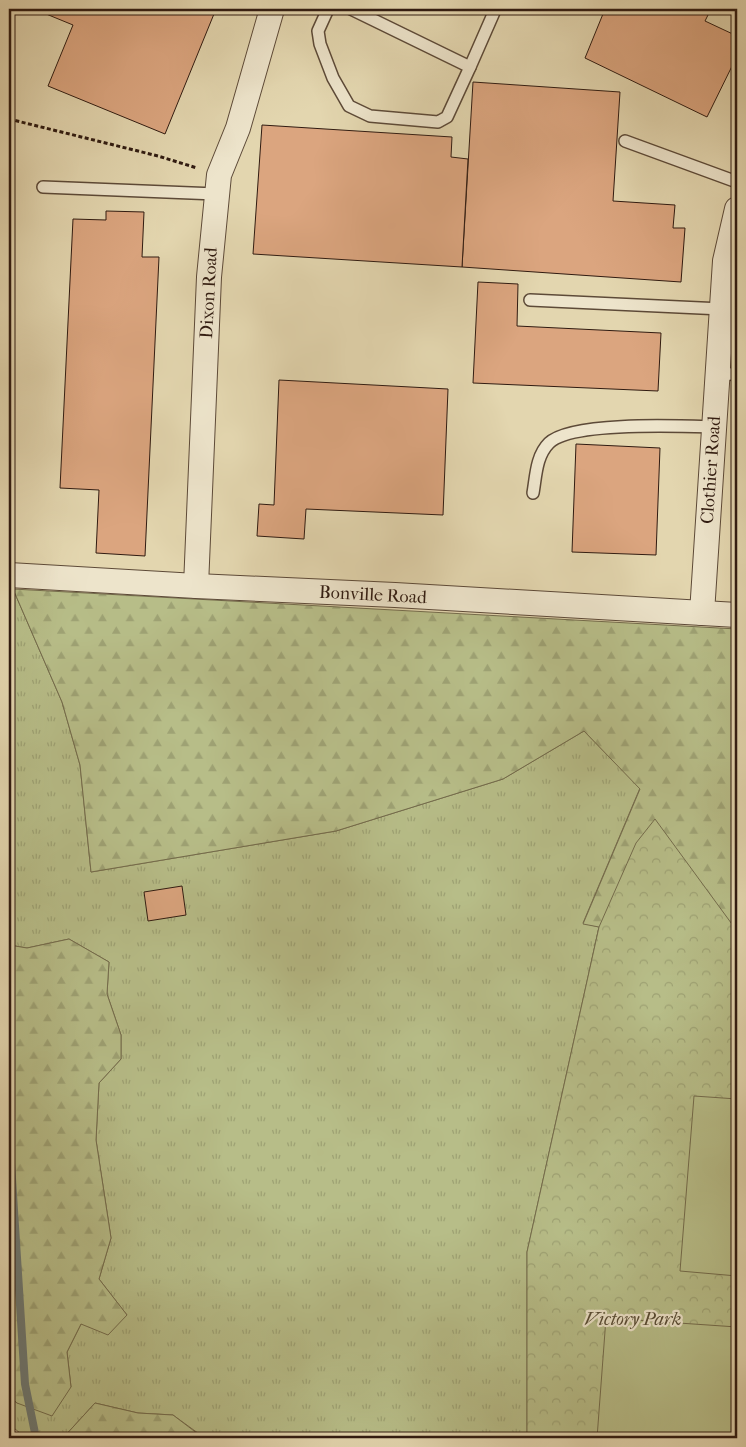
<svg xmlns="http://www.w3.org/2000/svg" width="746" height="1447" font-family="'IM FELL French Canon',serif">
	<style>
		.grass { fill: url(#grass-tufts); stroke: #746c4c }
		.forest { fill: url(#forest-firs); stroke: #746c4c }
		.park { fill: url(#park-crowns); stroke: #746c4c }
		.garden { fill: #b7bd88; stroke: #746c4c }
		.lines { fill: none; stroke-linecap: round; stroke-linejoin: round }
		.stream { stroke: #6e7973; stroke-width: 8 }
		.building { fill: #dba57f; stroke: #301b11 }
		.lane-casing { stroke: #5d4a38; stroke-width: 14 }
		.street-casing { stroke: #5d4a38; stroke-width: 26 }
		.path { stroke: #301b11; stroke-width: 3; stroke-dasharray: 4 2.5; stroke-linecap: butt }
		.lane { stroke: #ede4cb; stroke-width: 11 }
		.street { stroke: #ede4cb; stroke-width: 24 }
		.labels { text-anchor: middle; dominant-baseline: central; stroke-width: 4.5; stroke-linejoin: round; paint-order: stroke }
		.street-label { font-size: 18px; fill: #301b11; stroke: #ede4cb }
		.park-label { font-size: 18px; font-style: italic; fill: #584c35; stroke: #ede4cb }
	</style>
	<defs>
		<pattern id="grass-tufts" width="24" height="20" patternUnits="userSpaceOnUse" patternTransform="scale(1.25)"><rect width="24" height="20" fill="#b7bd88"/><path d="M3 7l-1-3M5 7V3M7 7l1-3M15 17l-1-3M17 17v-4M19 17l1-3" fill="none" stroke="#9ea274"/></pattern>
		<pattern id="forest-firs" width="22" height="20" patternUnits="userSpaceOnUse" patternTransform="scale(1.25)"><rect width="22" height="20" fill="#b7bd88"/><path d="M5 1l3.5 6h-7zM16 11l3.5 6h-7z" fill="#9ea274"/></pattern>
		<pattern id="park-crowns" width="20" height="18" patternUnits="userSpaceOnUse" patternTransform="scale(1.25)"><rect width="20" height="18" fill="#b7bd88"/><path d="M2 6a3 3 0 1 1 6 0M12 15a3 3 0 1 1 6 0" fill="none" stroke="#9ea274"/></pattern>
	</defs>
	<rect width="100%" height="100%" fill="#e3d6af"/>
	<filter id="stains"><feTurbulence type="fractalNoise" baseFrequency=".004" numOctaves="4"/><feColorMatrix values="0 0 0 0 .2 0 0 0 0 .09 0 0 0 0 .02 0 0 0 .5 -.17"/></filter>
	<radialGradient id="worn" r=".72"><stop offset=".6" stop-color="#630" stop-opacity="0"/><stop offset="1" stop-color="#630" stop-opacity=".3"/></radialGradient>
	<path class="grass" d="M9 589H13L62 702 80 765 91 872 336 831 503 779 584 731 640 788 583 923 599 927 527 1252V1438H202V1436L173 1415 138 1413 95 1403 63 1438H26L9 1424V1396L17 1403 71 1387 67 1352 81 1324 127 1315 99 1279 111 1238 96 1140 99 1083 121 1059V1035L107 994 109 962 69 939 27 948 9 945Z"/>
	<g class="forest">
		<path d="M13 589 737 629V1041L588 979 599 927 583 924 640 789 584 731 503 779 336 831 91 872 80 765 62 702Z"/>
		<path d="M69 939 109 962 107 994 121 1035V1059L99 1083 96 1140 111 1238 99 1279 127 1315 108 1335 81 1324 67 1352 71 1387 52 1416 17 1403 9 1396V945L27 948Z"/>
		<path d="M95 1403 138 1413 173 1415 202 1437V1438H63Z"/>
	</g>
	<path class="park" d="M655 819 737 931V1438H527V1252L599 927 636 843Z"/>
	<g class="garden">
		<path d="M694 1096 737 1099V1276L680 1271Z"/>
		<path d="M606 1318 737 1327V1438H597Z"/>
	</g>
	<g class="lines">
		<g class="stream">
			<path d="M9 768 10 743"/>
			<path d="M9 1131 25 1384 36 1438"/>
		</g>
	</g>
	<g class="building">
		<path d="M34 9H216L165 134 48 86 73 25Z"/>
		<path d="M605 9H711L705 21 737 36V56L707 117 585 58Z"/>
		<path d="M473 82 620 92 613 201 675 205 673 228H685L681 282 462 267Z"/>
		<path d="M262 125 452 137 451 157 468 159 462 267 253 254Z"/>
		<path d="M106 211 144 212 142 257H159L145 556 96 553 99 490 60 488 73 219 106 220Z"/>
		<path d="M478 282 518 284 517 326 661 333 658 391 473 383Z"/>
		<path d="M279 380 448 389 443 515 306 509 304 539 257 536 259 504 274 505Z"/>
		<path d="M576 444 660 448 656 555 572 552Z"/>
		<path d="M182 886 186 915 148 921 144 892Z"/>
	</g>
	<g class="lines">
		<defs>
			<g id="lane">
				<path d="M328 9 318 31 320 44 333 78 349 106 370 116 438 122 447 117 470 67"/>
				<path d="M351 9 470 67 495 10 493 9"/>
				<path d="M625 141 737 182"/>
				<path d="M43 187 216 194"/>
				<path d="M530 300 722 309"/>
				<path d="M717 376 737 373"/>
				<path d="M533 493C536 476 536 456 549 443 571 421 681 426 714 427"/>
			</g>
			<g id="street">
				<path d="M9 575 196 586 395 595 737 615"/>
				<path d="M196 586 209 277 219 175 238 128 272 9"/>
				<path d="M702 613 725 261 737 209"/>
			</g>
		</defs>
		<use href="#lane" class="lane-casing"/>
		<use href="#street" class="street-casing"/>
		<path class="path" d="M9 119 158 156 197 168"/>
		<use href="#lane" class="lane"/>
		<use href="#street" class="street"/>
	</g>
	<g class="labels">
		<g class="street-label">
			<text transform="translate(209 293) rotate(-87)">Dixon Road</text>
			<text transform="translate(711 470) rotate(-86)">Clothier Road</text>
			<text transform="translate(373 595) rotate(3)">Bonville Road</text>
		</g>
		<g class="park-label">
			<text x="633" y="1319">Victory Park</text>
		</g>
	</g>
	<rect width="746" height="1447" fill="none" stroke="#e3d6af" stroke-width="30"/>
	<rect x="10" y="10" width="726" height="1427" fill="none" stroke="#301b11" stroke-width="2.5"/>
	<rect x="15" y="15" width="716" height="1417" fill="none" stroke="#301b11"/>
	<rect width="100%" height="100%" filter="url(#stains)"/>
	<rect width="100%" height="100%" fill="url(#worn)"/>
</svg>
